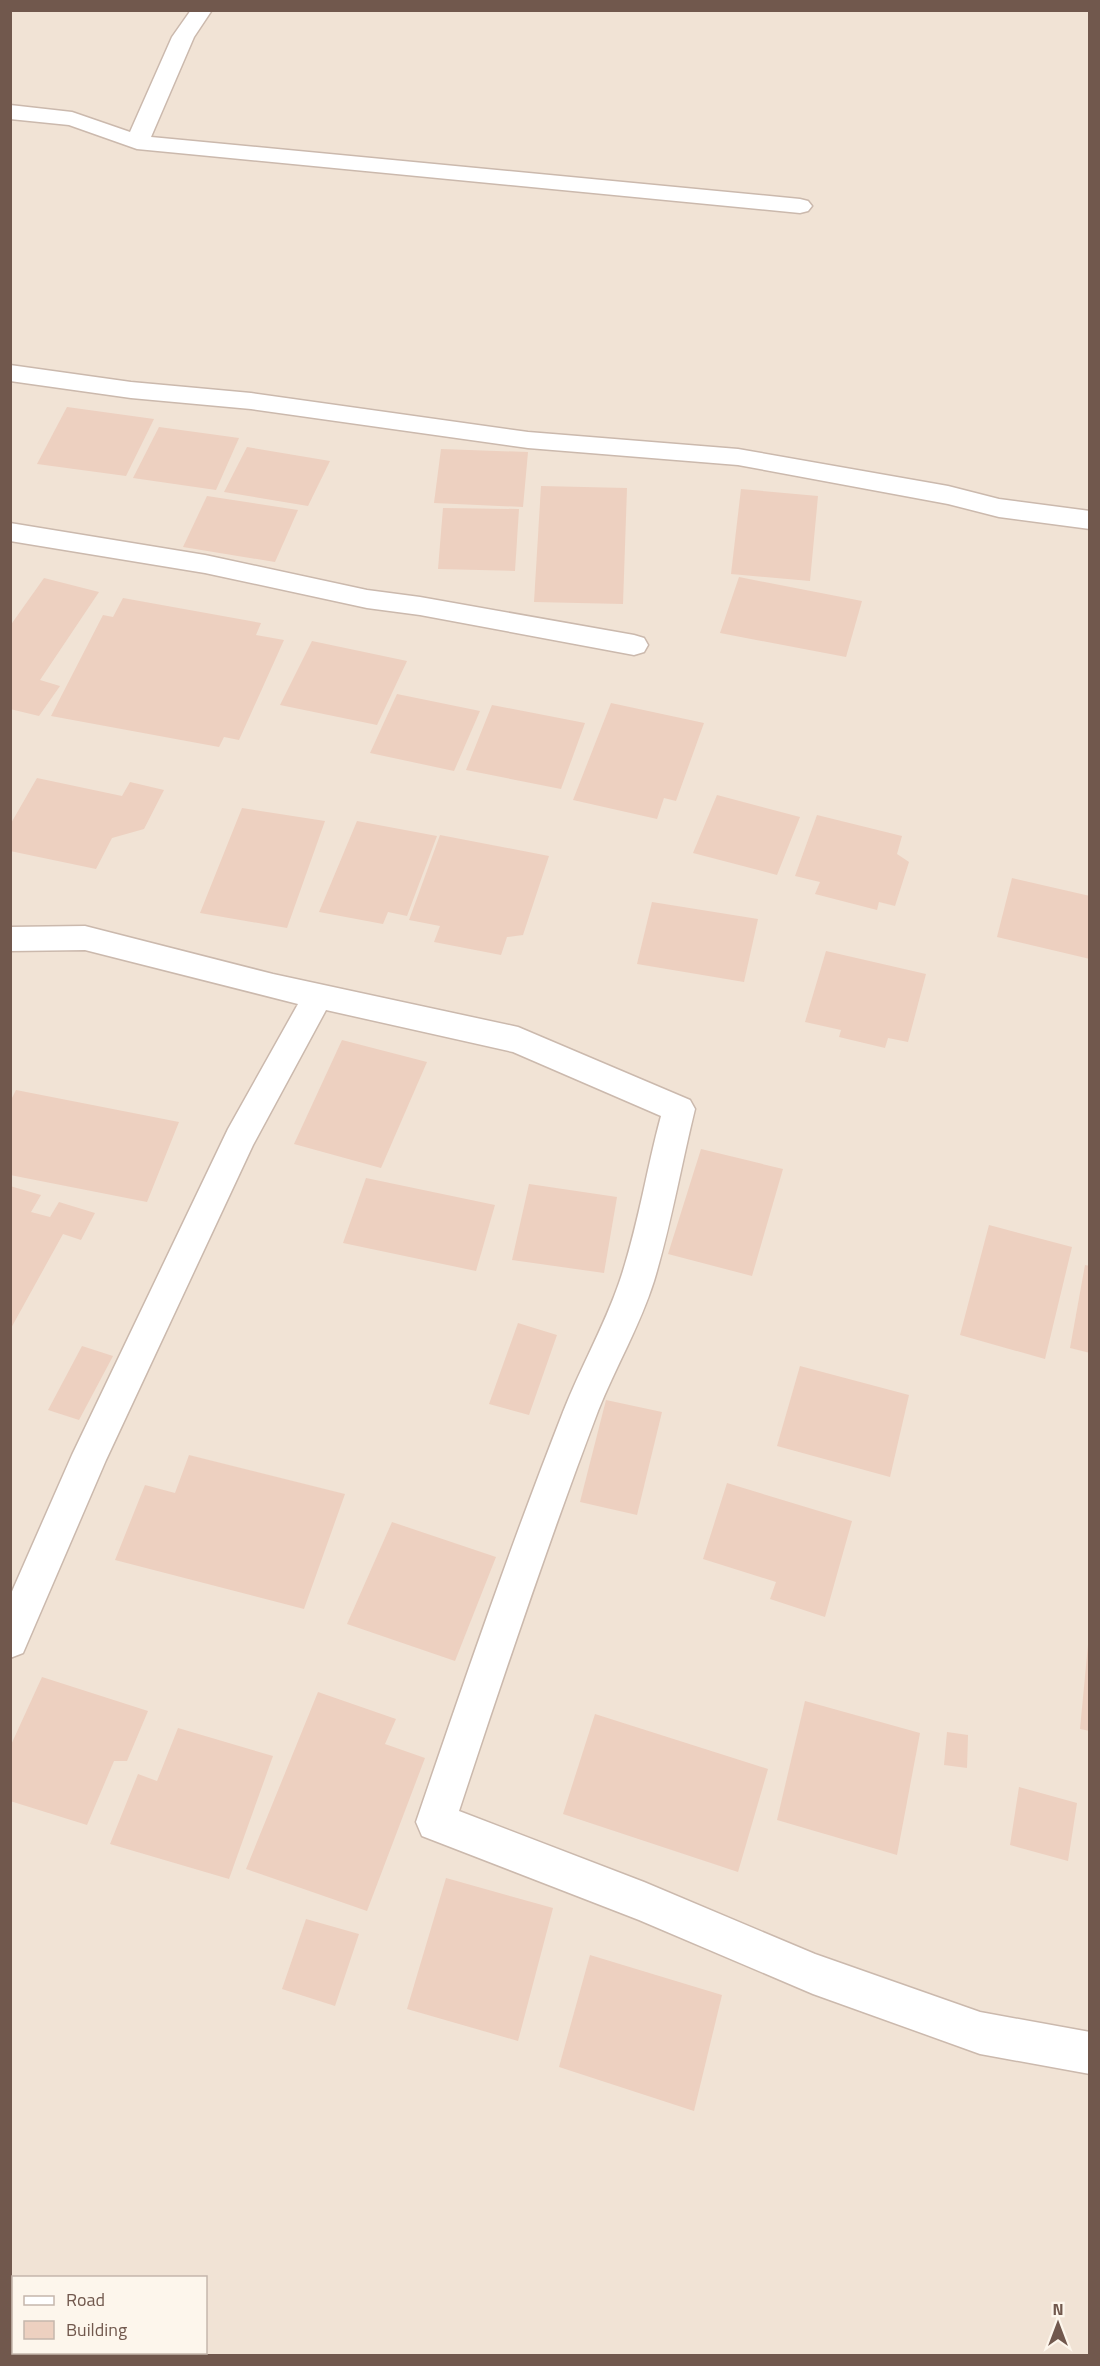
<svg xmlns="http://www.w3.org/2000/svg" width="1100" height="2366" font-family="'Titillium Web',sans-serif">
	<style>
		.residential { fill: #f1e3d5; fill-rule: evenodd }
		.building { fill: #edd0c0 }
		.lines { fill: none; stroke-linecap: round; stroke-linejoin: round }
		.minor-casing { stroke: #cbb9ad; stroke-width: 3 }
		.minor { fill: #fff; fill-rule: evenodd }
	</style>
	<rect width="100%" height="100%" fill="#faf1e6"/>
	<path class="residential" d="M11 11H1089V2355L11 2356ZM14 2278H206V2352H14Z"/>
	<g class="building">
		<path d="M67 407 154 419 126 476 37 464Z"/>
		<path d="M159 427 239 438 216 490 133 478Z"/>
		<path d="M247 447 330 461 308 506 224 492Z"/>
		<path d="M441 449 528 452 523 507 434 503Z"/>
		<path d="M541 486 627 488 623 604 534 602Z"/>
		<path d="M741 489 818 496 810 581 731 574Z"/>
		<path d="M207 496 298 510 275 562 183 547Z"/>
		<path d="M443 508 519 509 515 571 438 569Z"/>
		<path d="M739 577 862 601 846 657 720 633Z"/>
		<path d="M44 578 99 592 40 680 60 686 39 716 10 709V626Z"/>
		<path d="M123 598 261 623 256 635 284 640 239 740 224 737 219 747 51 716 103 615 113 617Z"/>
		<path d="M312 641 407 661 377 725 280 705Z"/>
		<path d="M397 694 480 711 454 771 370 753Z"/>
		<path d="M611 703 704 723 676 801 664 798 657 819 573 800Z"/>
		<path d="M492 705 585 723 561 789 466 770Z"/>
		<path d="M37 778 122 796 130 782 164 790 144 829 112 838 96 869 10 851V825Z"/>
		<path d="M717 795 800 817 777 875 693 853Z"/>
		<path d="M242 808 325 821 287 928 200 913Z"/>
		<path d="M817 815 902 836 897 854 909 862 895 906 879 902 877 910 815 894 820 882 795 876Z"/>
		<path d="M357 821 437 836 407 916 388 912 383 924 319 912Z"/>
		<path d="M440 835 549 856 523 935 507 937 501 955 434 942 440 926 409 920Z"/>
		<path d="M1012 878 1090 896V959L997 937Z"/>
		<path d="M652 902 758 919 744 982 637 964Z"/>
		<path d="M826 951 926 974 908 1042 888 1038 885 1048 839 1037 841 1030 805 1022Z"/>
		<path d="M342 1040 427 1062 381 1168 294 1144Z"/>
		<path d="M16 1090 179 1122 147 1202 10 1175V1102Z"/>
		<path d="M701 1149 783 1169 752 1276 668 1254Z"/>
		<path d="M366 1178 495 1205 476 1271 343 1243Z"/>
		<path d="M529 1184 617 1197 604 1273 512 1260Z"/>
		<path d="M10 1186 41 1195 31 1212 50 1217 59 1202 95 1213 81 1240 63 1234 10 1330Z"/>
		<path d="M989 1225 1072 1247 1045 1359 960 1335Z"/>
		<path d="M1085 1265 1090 1266V1353L1070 1348Z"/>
		<path d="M518 1323 557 1335 529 1415 489 1404Z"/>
		<path d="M82 1346 113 1356 79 1420 48 1410Z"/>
		<path d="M800 1366 909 1395 890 1477 777 1446Z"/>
		<path d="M606 1400 662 1412 637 1515 580 1502Z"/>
		<path d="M189 1455 345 1494 304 1609 115 1560 145 1485 175 1493Z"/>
		<path d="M727 1483 852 1521 825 1617 770 1599 776 1582 703 1559Z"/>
		<path d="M392 1522 496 1557 455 1661 347 1624Z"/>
		<path d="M1088 1645H1090V1731L1080 1729Z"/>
		<path d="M42 1677 148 1711 127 1761H114L87 1825 10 1801V1747Z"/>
		<path d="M318 1692 396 1719 385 1744 425 1758 367 1911 246 1869Z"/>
		<path d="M805 1701 920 1733 897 1855 777 1820Z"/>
		<path d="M595 1714 768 1769 738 1872 563 1814Z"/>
		<path d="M178 1728 273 1756 229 1879 110 1844 138 1774 157 1781Z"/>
		<path d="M947 1732 968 1735 967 1768 944 1765Z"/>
		<path d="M1019 1787 1077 1803 1068 1861 1010 1845Z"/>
		<path d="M446 1878 553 1908 518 2041 407 2009Z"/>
		<path d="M306 1919 359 1934 335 2006 282 1989Z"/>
		<path d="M590 1955 722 1995 694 2111 559 2067Z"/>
	</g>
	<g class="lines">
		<defs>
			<g id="minor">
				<path d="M191 10H212L194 37 151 137 800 199 808 201 812 206 808 211 800 213 137 149 69 125 10 119V105L72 112 130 132 172 37Z"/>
				<path d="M10 365 131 382 251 393 528 432 738 449 948 486 999 499 1090 511V529L999 517 948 504 738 465 528 448 251 409 131 398 10 381Z"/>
				<path d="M10 523 205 555 367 590 420 597 634 635 644 638 648 645 644 652 634 655 420 615 367 608 205 573 10 541Z"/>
				<path d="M85 926 273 974 518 1027 690 1100 695 1109C681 1166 671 1225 654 1281 640 1326 615 1368 598 1411 548 1543 503 1677 459 1811L644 1882 815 1954 980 2012 1090 2032V2074L980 2054 813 1994 639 1920 422 1836 416 1822C463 1684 510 1547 563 1412 580 1368 604 1327 619 1283 638 1228 646 1171 661 1116L513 1052 326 1010 253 1145 106 1460 23 1653 10 1658V1596L72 1455 228 1129 298 1004 85 950 10 951V927Z"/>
			</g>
		</defs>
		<use href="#minor" class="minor-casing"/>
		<use href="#minor" class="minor"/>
	</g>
	<rect width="1100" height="2366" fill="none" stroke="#71584d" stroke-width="24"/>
	<rect x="12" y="2276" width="195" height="78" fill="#fdf6ec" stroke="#c5b7ac" stroke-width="1.5"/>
	<rect x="24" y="2296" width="30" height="9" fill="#ffffff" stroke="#c5b7ac" stroke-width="1.5"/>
	<text x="66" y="2306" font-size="18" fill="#71584d">Road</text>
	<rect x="24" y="2321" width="30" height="18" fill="#edd0c0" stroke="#c5b7ac" stroke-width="1.5"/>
	<text x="66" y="2336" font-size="18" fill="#71584d">Building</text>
	<g transform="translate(1058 2324)" stroke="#fdf6ec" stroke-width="4.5" paint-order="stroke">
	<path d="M0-4.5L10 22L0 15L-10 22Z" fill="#71584d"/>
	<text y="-9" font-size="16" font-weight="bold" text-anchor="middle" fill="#71584d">N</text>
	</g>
</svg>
